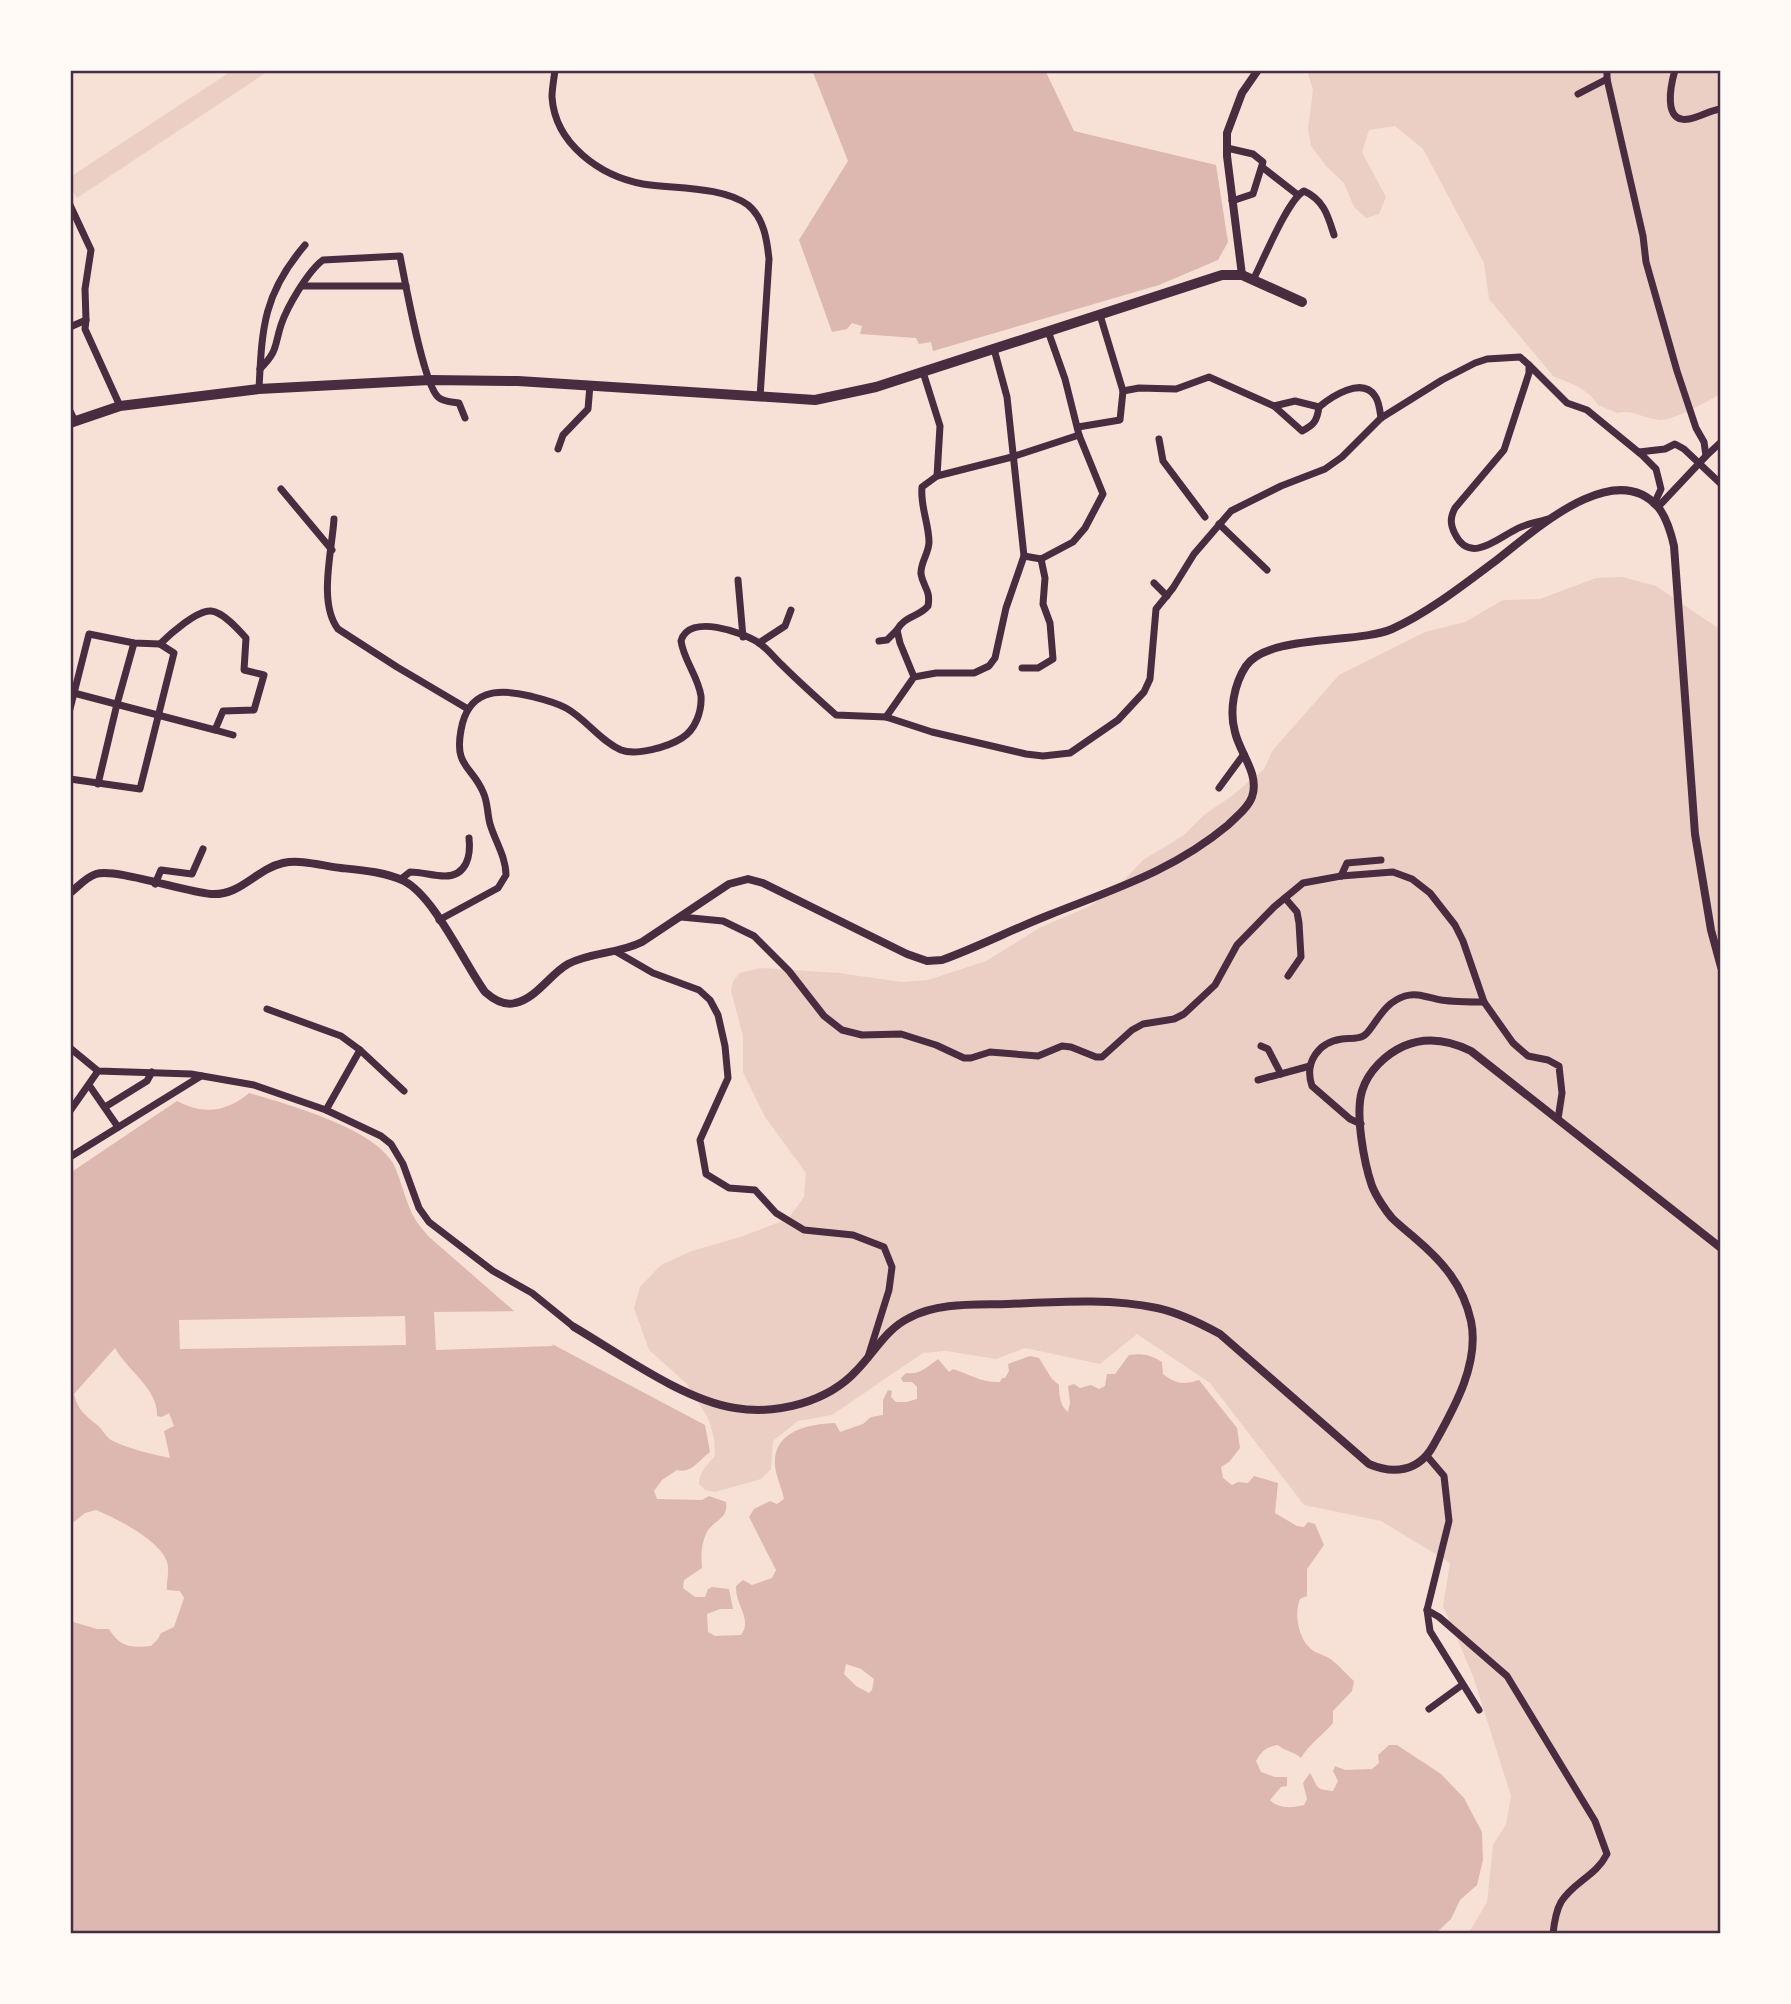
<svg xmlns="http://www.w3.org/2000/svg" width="1791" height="2004" font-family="Karla,sans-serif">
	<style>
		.green { fill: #ebcfc5 }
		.water { fill: #dcb8b0; fill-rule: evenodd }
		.pier { fill: #f7e1d7 }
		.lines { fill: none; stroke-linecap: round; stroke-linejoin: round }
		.minor { stroke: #4a2c40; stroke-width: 7 }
		.tertiary { stroke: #4a2c40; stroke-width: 8 }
		.primary { stroke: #4a2c40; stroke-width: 10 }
		.neatline { fill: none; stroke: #4a2c40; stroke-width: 2.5 }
	</style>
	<rect width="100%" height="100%" fill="#f7e1d7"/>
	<g class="green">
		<path d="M233 70H270L77 198 70 188V177Z"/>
		<path d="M1307 70H1721V394C1706 402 1675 420 1660 420 1644 419 1632 409 1617 413L1598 405 1590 395 1577 386 1553 376 1489 299 1484 263 1423 149 1395 126 1369 130 1362 152 1386 197 1379 214 1366 218 1354 207 1344 183 1326 166 1311 146 1308 129 1313 90Z"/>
		<path d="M1623 577 1656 586 1721 630V1934H1468L1487 1902 1493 1845 1506 1824 1511 1796 1473 1676 1443 1606 1450 1563 1381 1521 1304 1505 1210 1383 1137 1334 1100 1364 1025 1348 996 1359 946 1351 923 1353 832 1415 798 1421 773 1441 771 1469 761 1479 715 1492 705 1490 699 1484C699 1472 707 1465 715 1456L714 1438 708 1418 686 1383 649 1350 634 1308 640 1287 661 1265 692 1251 740 1237 788 1219 804 1197 806 1173 765 1117 743 1072V1036L731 991 733 981 740 973 761 968 839 973 901 982 928 980 986 961 1041 927 1090 906 1120 884 1143 860 1184 835 1204 815 1233 795 1264 769 1273 750 1339 675 1425 632 1465 622 1503 600 1540 599 1596 578Z"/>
	</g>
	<g class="water">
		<path d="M812 70H1045L1074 131 1216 165 1228 242 1218 260 1159 285 933 351 931 342 919 344 916 338 860 334 862 326 852 323 847 329 832 332 799 240 848 161Z"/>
		<path d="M249 1093C287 1104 373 1128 393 1163 402 1181 405 1202 415 1219 418 1225 424 1230 428 1236L552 1344 705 1425 710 1452C698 1461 691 1474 677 1470L662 1480 654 1491 657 1499 702 1500 709 1496 726 1502C729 1520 712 1520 706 1534 701 1545 701 1556 702 1568L684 1580 683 1588 695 1597H705L708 1589 712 1587 729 1589 733 1609H720L707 1614 708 1632 715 1636 741 1635C753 1619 735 1606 736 1586L743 1580 752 1585 772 1578 776 1570 749 1517 754 1509 770 1501 777 1504 784 1499C782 1489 778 1481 776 1472 768 1433 805 1424 835 1423L840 1432 863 1424 871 1417 883 1415V1400L888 1390 892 1391 891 1397 896 1402H906L917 1399V1387L912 1382H903L901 1378 906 1373C920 1375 927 1367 938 1359L949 1372 953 1369C969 1374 982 1383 1000 1382L1002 1378H1005L1009 1371 1008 1364 1030 1356 1039 1358 1052 1379 1059 1385C1059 1395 1060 1406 1068 1412L1070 1403 1068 1386 1074 1384 1080 1388 1091 1385 1099 1389 1105 1386 1107 1374H1115L1129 1355C1142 1353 1151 1355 1162 1362L1163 1374C1176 1384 1183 1385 1199 1380L1237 1428 1240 1448 1229 1462 1221 1467 1223 1478 1232 1485 1238 1482 1248 1483 1254 1476 1278 1483 1275 1513 1297 1526 1304 1527 1308 1522 1315 1524 1324 1545 1307 1569V1596L1300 1599C1294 1613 1298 1636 1309 1647 1314 1653 1322 1654 1329 1658 1338 1664 1346 1674 1354 1681L1352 1691 1333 1711V1723C1323 1735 1309 1744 1301 1758 1294 1751 1285 1752 1278 1745 1268 1746 1261 1751 1256 1761L1261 1772 1275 1777H1287V1786L1281 1787 1270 1800C1278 1809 1293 1808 1304 1805L1307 1799 1303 1783 1310 1773C1319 1787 1313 1789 1333 1791L1338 1781 1333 1771 1335 1766 1345 1770 1372 1769 1379 1763 1378 1755 1389 1745H1397L1441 1774 1464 1798 1482 1832 1483 1860 1477 1885 1460 1900 1451 1919 1435 1934H70V1621L97 1629H109C120 1647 130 1648 151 1646L158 1639 161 1633 174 1627 184 1598 180 1591 167 1590C166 1581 170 1571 167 1562 161 1541 116 1518 96 1510L85 1513 70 1525V1173L177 1101C203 1115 227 1112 249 1093ZM115 1348C127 1370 159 1390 157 1416L162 1417 169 1413 174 1426 164 1431 170 1458C152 1454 128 1449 111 1440 105 1436 102 1428 96 1424 84 1414 78 1410 74 1394ZM846 1664 861 1669 874 1679 872 1690 869 1693 856 1686 844 1674Z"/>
	</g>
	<g class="pier">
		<path d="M521 1311 549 1336 553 1346 436 1350 434 1312Z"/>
		<path d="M405 1316 406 1345 180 1349 179 1320Z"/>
	</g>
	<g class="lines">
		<g class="minor">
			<path d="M555 70C554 79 552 88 552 97 555 144 600 176 643 184 674 189 722 186 748 205 764 218 767 240 769 259L760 397"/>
			<path d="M1607 70V79L1643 236 1646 262 1677 371 1696 428 1704 442 1706 456 1658 507"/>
			<path d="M1675 70C1671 84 1662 124 1689 119 1700 117 1710 110 1721 109"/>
			<path d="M1578 94 1607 79"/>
			<path d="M1227 148 1253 154 1263 162 1253 194 1232 201"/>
			<path d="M1262 167 1298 195"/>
			<path d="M70 205 91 250 85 289 86 320"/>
			<path d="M1253 280C1263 261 1288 199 1304 191 1324 200 1328 216 1334 235"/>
			<path d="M302 286H406"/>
			<path d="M1100 315 1123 391 1139 388 1176 389 1209 377 1274 406 1295 401 1319 407C1331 397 1362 376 1375 396 1379 401 1380 411 1381 418"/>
			<path d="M70 327 86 320 85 329 120 406"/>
			<path d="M1529 365 1567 403 1587 410 1642 455 1656 469 1661 489 1654 504"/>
			<path d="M260 369C278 351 274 347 281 325 287 307 308 271 323 260L400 256C405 281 423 383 438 397 443 402 452 402 459 403L465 418"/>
			<path d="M923 372 940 426 937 476 1012 457 1079 435"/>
			<path d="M259 389C262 328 263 294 305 245"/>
			<path d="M1274 406 1302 431C1314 425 1317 421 1319 407"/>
			<path d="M70 411 75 421"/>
			<path d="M1078 427 1120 420 1123 391"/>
			<path d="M1159 439 1163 461 1205 517"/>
			<path d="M558 449 563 435 588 409 590 385"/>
			<path d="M1639 452 1665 449 1675 444 1684 449 1721 484"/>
			<path d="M1706 456 1721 442"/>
			<path d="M281 489 332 550"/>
			<path d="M334 519C332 551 318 603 338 629L397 667 468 709"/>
			<path d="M1219 524 1267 570"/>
			<path d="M1024 556 1041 559 1073 542 1085 528 1103 494 1079 435 1065 379 1048 331"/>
			<path d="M738 580 743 637"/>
			<path d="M1154 583 1167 596"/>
			<path d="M879 641 887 640 897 630"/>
			<path d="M759 643 785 626 791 610"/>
			<path d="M1022 668H1038L1053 659 1050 623 1043 604 1045 578 1041 559"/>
			<path d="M914 677 900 643 897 630C904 616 919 617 928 606 931 590 923 587 921 574 920 563 929 553 929 542 929 524 920 506 922 487L937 476"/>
			<path d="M70 692 215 730 223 711 254 710 264 675 244 670 246 638C238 629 223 612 211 611 197 610 170 634 160 644"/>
			<path d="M70 709 89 634 134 643 160 644 174 653 140 789 70 779"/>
			<path d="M886 717 914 677 936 673H974L989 666 995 658 1006 608 1024 556 1007 397 994 349"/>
			<path d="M215 730 233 735"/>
			<path d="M98 784 117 704 134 643"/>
			<path d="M1219 788 1244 754"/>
			<path d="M1341 876 1347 863 1381 860"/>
			<path d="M401 879 410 872C422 872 433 876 445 876 467 876 471 855 469 838"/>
			<path d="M155 884 161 870 192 874 203 849"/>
			<path d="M1285 898 1297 912 1299 923 1301 957 1288 976"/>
			<path d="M681 917 723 921 754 936 789 971 824 1016 842 1030 862 1035 901 1034 936 1045 964 1058H971L990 1052 1038 1056 1062 1046 1071 1047 1096 1057H1102L1132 1030 1143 1024 1174 1019 1184 1014 1215 985 1237 945 1274 907 1303 883 1341 876 1393 872 1412 879 1430 893 1455 925 1463 941 1484 1002 1513 1043 1528 1056 1548 1060 1559 1066 1562 1093 1558 1119"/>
			<path d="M439 920 498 888 506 875C506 857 495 841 490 824 487 813 488 802 483 792 472 766 454 767 461 730 468 690 497 688 530 696 542 699 555 702 566 708 586 719 599 740 621 750 636 756 668 747 682 738 695 730 702 712 701 696 698 676 684 661 681 641 689 613 742 632 759 643 768 649 775 659 783 666 800 683 818 699 836 715L886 717 932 732 1026 754 1043 756 1070 753 1118 720 1144 692 1150 679 1156 609 1173 588 1194 554 1231 511 1281 486 1325 469 1342 457 1381 418 1442 380 1475 363 1487 359 1520 357 1529 365V373L1504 450 1455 508C1450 518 1450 524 1455 534 1471 567 1502 534 1521 527 1530 523 1539 522 1548 519"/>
			<path d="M615 951 653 973 699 990 710 1000 718 1015 725 1046 728 1078 700 1140 706 1174 729 1188 755 1190 776 1213 804 1230 853 1235 884 1247 892 1267 889 1290 868 1357"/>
			<path d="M267 1009 341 1036 360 1050 326 1110"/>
			<path d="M1261 1046 1268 1049 1281 1074"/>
			<path d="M70 1048 98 1071 191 1074 254 1085 326 1110 381 1136 391 1144 403 1164 419 1208 429 1222 493 1271 532 1293 574 1327"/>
			<path d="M360 1050 404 1091"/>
			<path d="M1258 1080 1310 1066"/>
			<path d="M89 1085 118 1127"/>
			<path d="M105 1107 147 1081 152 1072"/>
			<path d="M70 1111 98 1071"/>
			<path d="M1361 1124 1350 1119 1312 1086C1304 1063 1318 1042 1342 1039 1350 1038 1361 1040 1367 1033 1379 1019 1384 1003 1405 996 1417 992 1429 998 1441 1000 1455 1002 1470 1002 1484 1002"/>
			<path d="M70 1157 201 1076"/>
			<path d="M1427 1456 1444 1476 1449 1521 1427 1610 1439 1617 1507 1676 1595 1821 1607 1854C1596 1876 1573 1882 1561 1902 1556 1911 1554 1924 1553 1934"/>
			<path d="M1427 1610 1430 1631 1479 1710"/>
			<path d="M1429 1709 1462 1685"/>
		</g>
		<g class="tertiary">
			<path d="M1242 275 1227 156V133L1242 93 1258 70"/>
			<path d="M70 893C78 887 86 877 96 874 115 868 185 892 211 894 241 896 256 869 283 863 301 859 323 866 341 868 361 870 386 872 404 881 434 896 464 963 485 992 493 999 504 1006 515 1003 536 999 550 974 568 964 591 952 618 954 642 942L729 884 748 879 763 883 907 954 927 961 942 960C978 947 1013 929 1049 915 1114 889 1173 871 1228 825 1236 817 1248 808 1252 797 1260 774 1240 754 1235 732 1229 711 1234 684 1246 666 1268 634 1358 644 1392 629 1428 613 1466 583 1498 559 1534 531 1614 457 1658 507 1667 518 1671 533 1674 546L1695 834 1711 930 1721 967"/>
			<path d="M574 1327C620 1354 683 1400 735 1408 777 1415 828 1402 857 1370 874 1353 886 1329 909 1318 938 1302 976 1305 1008 1304 1057 1302 1109 1298 1157 1308 1180 1313 1200 1323 1220 1334L1369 1464C1394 1475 1419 1471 1433 1446 1453 1410 1480 1364 1471 1321 1463 1285 1443 1262 1416 1239 1408 1232 1399 1225 1392 1218 1385 1210 1376 1196 1372 1186 1364 1163 1355 1114 1362 1091 1368 1071 1386 1054 1404 1046 1427 1036 1449 1040 1471 1051L1721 1248"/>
		</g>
		<path class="primary" d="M70 423 120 406 259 389 430 380 518 381 815 400 876 387 1222 275H1242L1302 302"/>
	</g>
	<rect width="1791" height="2004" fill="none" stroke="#fffaf5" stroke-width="144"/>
	<rect x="72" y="72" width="1647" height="1860" class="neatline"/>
</svg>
